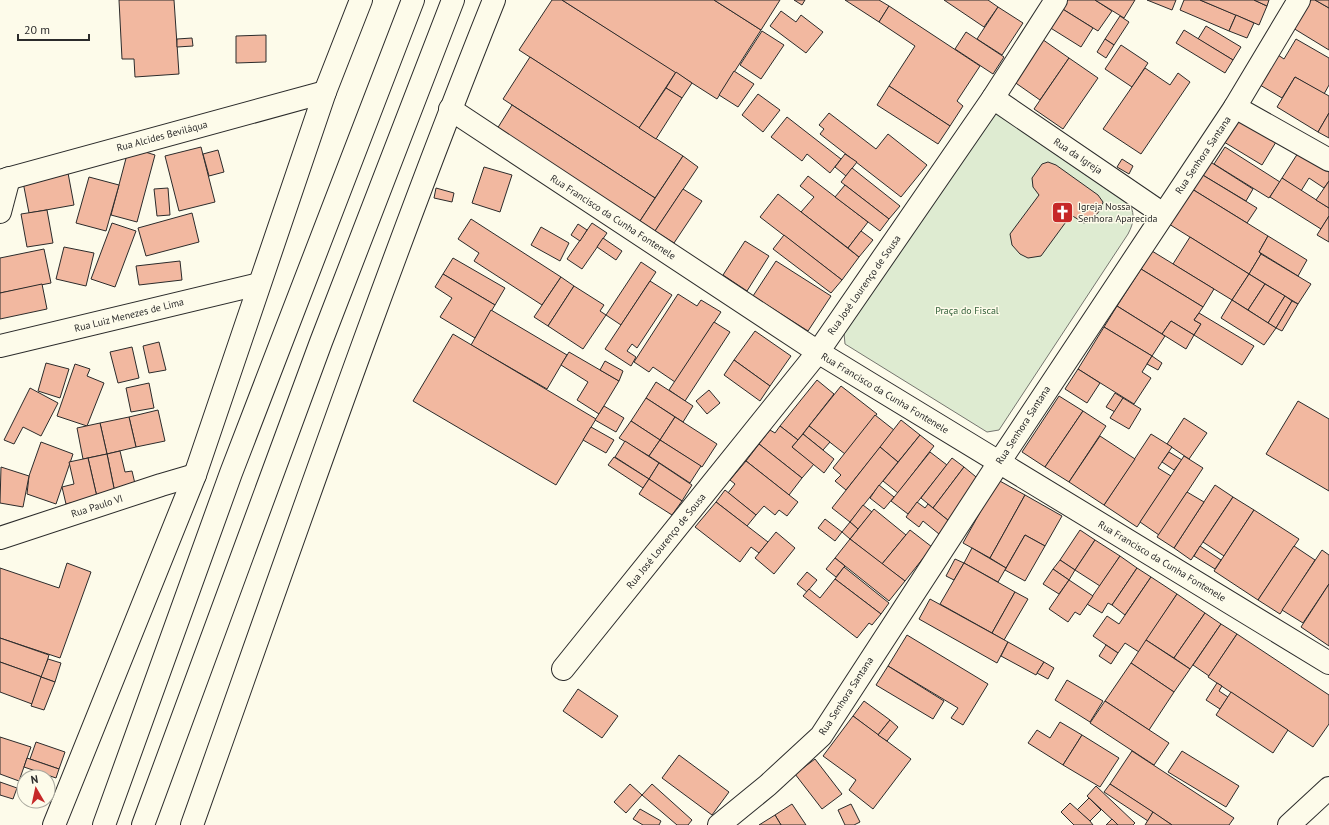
<svg xmlns="http://www.w3.org/2000/svg" width="1329" height="825" font-family="'PT Sans',sans-serif">
	<style>
		.green { fill: #deebd1; stroke: #74746e }
		.building { fill: #f2b8a0; stroke: #2b2b2b }
		.lines { fill: none; stroke-linecap: round; stroke-linejoin: round }
		.minor-casing { stroke: #2b2b2b; stroke-width: 24 }
		.major-casing { stroke: #2b2b2b; stroke-width: 24 }
		.highway-casing { stroke: #2b2b2b; stroke-width: 24 }
		.minor { stroke: #fdfbea; stroke-width: 22 }
		.major { stroke: #fdfbea; stroke-width: 22 }
		.highway { stroke: #fdfbea; stroke-width: 22 }
		.labels { text-anchor: middle; dominant-baseline: central; stroke-width: 3; stroke-linejoin: round; paint-order: stroke }
		.street-label { font-size: 10px; fill: #2b2b2b; stroke: #fdfbea }
		.poi-label { font-size: 10px; fill: #2b2b2b; stroke: #fdfbea; text-anchor: start }
		.park-label { font-size: 10px; fill: #34623c; stroke: #fdfbea }
	</style>
	<rect width="100%" height="100%" fill="#fdfbea"/>
	<path class="green" d="M995 111 1127 199C1135 212 1135 221 1128 234L999 430 987 432 845 344 844 333 850 317Z"/>
	<g class="building">
		<path d="M119 0H174L179 74 135 77 134 59H122Z"/>
		<path d="M552 0H562L676 72 639 128 519 50Z"/>
		<path d="M562 0H714L761 30 717 99Z"/>
		<path d="M714 0H780L761 30Z"/>
		<path d="M794 0H805L802 5Z"/>
		<path d="M845 0H879L889 6 879 22Z"/>
		<path d="M944 0H988L998 7 984 27Z"/>
		<path d="M1066 0H1095L1112 11 1098 31 1061 8Z"/>
		<path d="M1095 0H1135L1124 18Z"/>
		<path d="M1147 0H1176L1172 10Z"/>
		<path d="M1184 0H1200L1236 15 1229 31 1180 10Z"/>
		<path d="M1200 0H1254L1267 6 1259 25Z"/>
		<path d="M1254 0H1269L1267 6Z"/>
		<path d="M1311 0H1315L1329 8V50L1293 28Z"/>
		<path d="M1315 0H1329V8Z"/>
		<path d="M889 6 980 66 957 101 963 106 950 126 889 86 915 46 879 22Z"/>
		<path d="M998 7 1023 23 1002 55 977 39Z"/>
		<path d="M1061 8 1093 28 1081 47 1049 27Z"/>
		<path d="M781 11 796 22 801 15 823 32 806 53 770 26Z"/>
		<path d="M1236 15 1254 23 1247 38 1229 31Z"/>
		<path d="M1120 16 1129 22 1114 45 1105 39Z"/>
		<path d="M1206 26 1241 47 1233 60 1198 39Z"/>
		<path d="M1184 30 1233 60 1225 73 1176 43Z"/>
		<path d="M762 31 784 45 761 79 740 65Z"/>
		<path d="M966 32 1004 57 993 74 955 49Z"/>
		<path d="M266 35V62L236 63V36Z"/>
		<path d="M1039 37 1069 58 1040 100 1010 79Z"/>
		<path d="M192 38 193 46 177 47V39Z"/>
		<path d="M1105 39 1114 45 1106 58 1097 52Z"/>
		<path d="M1296 39 1329 58V85L1324 94 1295 77 1282 98 1260 85 1278 55 1284 59Z"/>
		<path d="M1121 45 1148 63 1132 87 1105 69Z"/>
		<path d="M530 57 683 156 655 198 503 99Z"/>
		<path d="M1069 58 1098 78 1063 129 1034 109Z"/>
		<path d="M1145 68 1170 85 1178 73 1190 82 1141 154 1103 129Z"/>
		<path d="M734 71 754 84 738 107 719 95Z"/>
		<path d="M676 72 692 83 682 98 666 88Z"/>
		<path d="M1295 77 1329 96V113L1318 132 1277 107Z"/>
		<path d="M889 86 950 126 938 144 877 105Z"/>
		<path d="M666 88 682 98 656 139 639 128Z"/>
		<path d="M758 94 780 110 763 132 742 115Z"/>
		<path d="M512 105 655 198 640 221 497 129Z"/>
		<path d="M829 113 876 149 888 134 927 165 901 197 820 134 824 129 819 125Z"/>
		<path d="M1329 113V138L1318 132Z"/>
		<path d="M787 117 841 159 830 173 807 154 802 161 771 137Z"/>
		<path d="M1238 119 1276 142 1262 165 1224 142Z"/>
		<path d="M129 147 155 155 137 222 111 215Z"/>
		<path d="M201 147 215 202 179 211 165 156Z"/>
		<path d="M1225 147 1280 182 1269 198 1214 164Z"/>
		<path d="M218 150 224 172 209 176 203 154Z"/>
		<path d="M1298 153 1329 172V181L1324 188 1309 178 1301 191 1282 178Z"/>
		<path d="M845 154 857 162 846 176 835 167Z"/>
		<path d="M683 156 698 167 655 231 640 221Z"/>
		<path d="M1122 159 1133 166 1129 174 1117 167Z"/>
		<path d="M1209 161 1253 189 1246 201 1201 174Z"/>
		<path d="M1048 162 1056 165 1098 195 1103 202 1101 209 1091 221 1084 223 1071 215 1041 256 1028 258 1020 254 1012 245 1010 234 1039 195 1033 187 1032 178 1042 164Z"/>
		<path d="M484 167 512 175 500 212 472 203Z"/>
		<path d="M852 168 900 206 889 219 841 182Z"/>
		<path d="M68 173 74 205 29 213 23 182Z"/>
		<path d="M1201 174 1257 208 1247 223 1192 189Z"/>
		<path d="M808 176 868 222 848 248 801 212 814 197 800 186Z"/>
		<path d="M89 177 119 185 106 231 76 223Z"/>
		<path d="M1282 178 1329 208V216L1321 229 1270 197Z"/>
		<path d="M1329 181V208L1316 200Z"/>
		<path d="M845 185 889 219 880 231 835 197Z"/>
		<path d="M168 188 170 215 157 216 154 189Z"/>
		<path d="M436 188 454 193 452 202 434 198Z"/>
		<path d="M683 189 702 201 674 243 655 231Z"/>
		<path d="M1192 189 1268 236 1259 252 1261 254 1249 274 1169 224Z"/>
		<path d="M778 194 859 257 842 280 760 217Z"/>
		<path d="M47 210 53 243 27 247 21 214Z"/>
		<path d="M192 213 199 242 146 256 138 228Z"/>
		<path d="M1329 216V242L1317 235Z"/>
		<path d="M471 219 561 277 542 305 474 261 479 253 458 239Z"/>
		<path d="M112 223 136 231 115 287 91 279Z"/>
		<path d="M592 223 607 233 582 269 567 259Z"/>
		<path d="M578 224 587 230 580 241 571 235Z"/>
		<path d="M541 227 569 243 560 261 531 245Z"/>
		<path d="M861 231 873 240 859 257 848 248Z"/>
		<path d="M784 235 842 280 831 293 773 249Z"/>
		<path d="M1268 236 1307 260 1298 276 1259 252Z"/>
		<path d="M1190 237 1249 274 1232 300 1173 264Z"/>
		<path d="M603 238 622 251 616 260 597 247Z"/>
		<path d="M745 241 769 256 747 291 723 275Z"/>
		<path d="M64 247 94 253 86 286 56 279Z"/>
		<path d="M44 249 51 283 0 293V258Z"/>
		<path d="M1152 251 1214 289 1203 307 1141 269Z"/>
		<path d="M1261 254 1311 284 1298 304 1249 274Z"/>
		<path d="M453 258 505 288 495 305 443 274Z"/>
		<path d="M180 261 182 280 139 285 136 266Z"/>
		<path d="M776 261 831 296 808 331 753 296Z"/>
		<path d="M641 262 656 272 621 325 606 315Z"/>
		<path d="M1141 269 1203 307 1194 320 1201 324 1194 335 1171 321 1162 334 1117 306Z"/>
		<path d="M443 274 495 305 475 338 440 317 452 298 435 287Z"/>
		<path d="M1249 274 1265 284 1248 310 1232 300Z"/>
		<path d="M561 277 574 286 548 326 534 317Z"/>
		<path d="M650 281 672 295 637 348 632 344 627 351 636 357 631 366 605 349Z"/>
		<path d="M42 284 47 309 0 319V293Z"/>
		<path d="M1265 284 1285 296 1268 323 1248 310Z"/>
		<path d="M574 286 604 305 600 311 606 315 583 349 548 326Z"/>
		<path d="M678 294 697 306 701 300 721 312 675 382 653 367 649 372 634 362Z"/>
		<path d="M1285 296 1292 301 1276 328 1268 323Z"/>
		<path d="M1232 300 1276 328 1264 345 1221 318Z"/>
		<path d="M1292 301 1298 304 1282 331 1276 328Z"/>
		<path d="M1117 306 1165 336 1152 356 1104 327Z"/>
		<path d="M491 310 567 355 547 389 471 345Z"/>
		<path d="M1199 313 1254 346 1242 365 1194 335 1201 324 1194 320Z"/>
		<path d="M1171 321 1194 335 1186 349 1162 334Z"/>
		<path d="M714 322 730 332 685 401 669 390Z"/>
		<path d="M1104 327 1152 356 1142 372 1151 378 1134 404 1078 369Z"/>
		<path d="M755 331 791 356 770 386 734 360Z"/>
		<path d="M453 334 596 419 556 485 413 401Z"/>
		<path d="M159 342 166 370 149 373 143 346Z"/>
		<path d="M132 347 139 378 118 383 110 352Z"/>
		<path d="M569 352 619 381 599 414 577 400 588 382 561 365Z"/>
		<path d="M1152 356 1162 363 1158 370 1147 364Z"/>
		<path d="M734 360 770 386 760 401 724 375Z"/>
		<path d="M605 361 623 371 619 381 600 370Z"/>
		<path d="M46 363 69 369 60 398 38 391Z"/>
		<path d="M75 364 90 369 87 376 104 383 87 426 57 416Z"/>
		<path d="M1078 369 1100 383 1087 403 1065 389Z"/>
		<path d="M817 380 834 394 798 440 780 426Z"/>
		<path d="M656 382 693 406 683 422 646 398Z"/>
		<path d="M149 383 154 408 131 412 126 388Z"/>
		<path d="M841 386 877 414 845 454 809 426Z"/>
		<path d="M30 388 58 403 41 436 23 427 14 444 4 440Z"/>
		<path d="M709 390 720 403 707 414 696 401Z"/>
		<path d="M1115 393 1123 398 1115 412 1106 407Z"/>
		<path d="M1059 396 1083 411 1045 467 1022 452Z"/>
		<path d="M646 398 675 417 660 440 631 421Z"/>
		<path d="M1123 398 1141 409 1129 429 1110 418Z"/>
		<path d="M1298 401 1329 419V491L1266 454Z"/>
		<path d="M604 406 624 418 616 432 595 420Z"/>
		<path d="M158 410 165 441 136 447 129 417Z"/>
		<path d="M1083 411 1106 426 1069 482 1045 467Z"/>
		<path d="M875 415 894 430 846 490 835 481 841 475 833 468Z"/>
		<path d="M129 417 136 447 107 454 100 423Z"/>
		<path d="M675 417 717 444 702 467 660 440Z"/>
		<path d="M1184 418 1207 433 1189 459 1167 444Z"/>
		<path d="M901 420 920 435 898 462 880 447Z"/>
		<path d="M631 421 660 440 649 456 619 438Z"/>
		<path d="M100 423 107 454 83 459 77 428Z"/>
		<path d="M780 426 798 440 792 447 814 464 802 478 759 444 770 430 775 433Z"/>
		<path d="M809 426 830 442 823 450 803 434Z"/>
		<path d="M591 427 614 440 606 453 583 440Z"/>
		<path d="M803 434 834 459 824 473 792 447Z"/>
		<path d="M1151 434 1172 447 1158 468 1171 476 1137 527 1104 505Z"/>
		<path d="M920 435 934 446 898 493 883 481Z"/>
		<path d="M1100 436 1135 459 1104 505 1069 482Z"/>
		<path d="M660 440 701 466 690 483 649 456Z"/>
		<path d="M625 441 659 463 649 479 615 457Z"/>
		<path d="M41 442 73 454 56 504 27 494 29 476Z"/>
		<path d="M759 444 802 478 789 495 746 461Z"/>
		<path d="M880 447 898 462 850 522 832 508Z"/>
		<path d="M120 451 125 472 132 471 136 488 115 493 107 454Z"/>
		<path d="M930 452 947 465 908 514 891 501Z"/>
		<path d="M1169 452 1182 460 1174 470 1162 462Z"/>
		<path d="M107 454 115 493 97 497 88 458Z"/>
		<path d="M1184 456 1203 468 1159 535 1140 522Z"/>
		<path d="M614 457 649 479 643 488 608 465Z"/>
		<path d="M88 458 97 497 66 504 62 487 74 484 69 462Z"/>
		<path d="M952 458 964 467 933 508 921 498Z"/>
		<path d="M746 461 798 502 787 516 779 510 775 515 764 506 756 515 728 493 735 484 730 480Z"/>
		<path d="M659 463 692 485 682 501 649 479Z"/>
		<path d="M1 467 29 476 23 507 0 503Z"/>
		<path d="M964 467 981 481 949 521 933 508Z"/>
		<path d="M649 479 682 501 672 515 639 494Z"/>
		<path d="M998 480 1025 495 990 558 963 543Z"/>
		<path d="M879 485 894 497 884 509 870 498Z"/>
		<path d="M1215 485 1233 497 1191 560 1174 548Z"/>
		<path d="M725 490 756 515 747 526 716 502Z"/>
		<path d="M1187 492 1204 502 1174 548 1157 537Z"/>
		<path d="M1025 495 1062 516 1045 546 1025 535 1006 568 990 558Z"/>
		<path d="M1233 497 1254 510 1224 556 1203 542Z"/>
		<path d="M716 502 768 542 759 553 751 547 740 562 695 527Z"/>
		<path d="M917 502 925 508 928 504 949 521 939 534 923 521 919 527 906 517Z"/>
		<path d="M863 505 872 512 858 529 850 522Z"/>
		<path d="M874 509 906 535 882 564 850 539Z"/>
		<path d="M1254 510 1299 539 1258 600 1214 571Z"/>
		<path d="M825 519 842 532 835 541 818 528Z"/>
		<path d="M850 522 858 529 850 539 842 532Z"/>
		<path d="M910 530 932 547 905 581 882 564Z"/>
		<path d="M1080 530 1095 540 1075 570 1060 560Z"/>
		<path d="M776 532 795 548 774 574 755 558Z"/>
		<path d="M1025 535 1045 546 1025 581 1005 570Z"/>
		<path d="M850 539 905 581 889 601 835 558Z"/>
		<path d="M1095 540 1120 556 1100 586 1075 570Z"/>
		<path d="M1200 546 1221 560 1215 569 1194 556Z"/>
		<path d="M1294 546 1315 560 1280 614 1258 600Z"/>
		<path d="M972 548 1006 568 998 582 964 563Z"/>
		<path d="M1322 550 1329 555V584L1303 623 1282 610Z"/>
		<path d="M1120 556 1137 568 1112 605 1108 603 1102 613 1087 604Z"/>
		<path d="M835 558 845 566 836 577 826 569Z"/>
		<path d="M955 559 964 563 954 580 946 576Z"/>
		<path d="M1060 560 1075 570 1069 580 1053 569Z"/>
		<path d="M67 563 91 572 60 658 0 638V568L59 588Z"/>
		<path d="M964 563 1015 592 992 633 940 604Z"/>
		<path d="M844 567 889 603 881 614 835 579Z"/>
		<path d="M1137 568 1151 577 1125 615 1112 605Z"/>
		<path d="M1053 569 1069 580 1059 594 1043 584Z"/>
		<path d="M807 572 817 580 807 592 797 584Z"/>
		<path d="M1151 577 1177 594 1139 652 1125 643 1118 653 1093 636 1107 616 1119 624Z"/>
		<path d="M835 579 881 614 872 625 869 623 857 638 803 596 809 589 820 598Z"/>
		<path d="M1069 580 1093 596 1080 615 1075 612 1068 622 1049 609Z"/>
		<path d="M1329 584V646L1301 627Z"/>
		<path d="M1015 592 1028 599 1004 640 992 633Z"/>
		<path d="M1177 594 1205 613 1174 658 1146 640Z"/>
		<path d="M930 599 1008 642 997 663 919 619Z"/>
		<path d="M1205 613 1221 624 1190 669 1174 658Z"/>
		<path d="M1221 624 1237 634 1209 676 1193 665Z"/>
		<path d="M1237 634 1329 695V724L1313 747 1208 677Z"/>
		<path d="M907 635 988 684 963 725 951 718 958 708 888 666Z"/>
		<path d="M0 638 49 655 42 677 0 662Z"/>
		<path d="M1146 640 1190 669 1174 692 1131 663Z"/>
		<path d="M1008 642 1044 662 1036 675 1001 656Z"/>
		<path d="M1106 645 1118 653 1111 664 1099 656Z"/>
		<path d="M48 659 61 663 55 682 41 677Z"/>
		<path d="M0 662 42 677 32 704 0 692Z"/>
		<path d="M1044 662 1054 668 1048 679 1037 673Z"/>
		<path d="M1131 663 1174 692 1149 730 1105 701Z"/>
		<path d="M888 666 944 701 933 719 876 685Z"/>
		<path d="M41 677 55 682 44 710 31 706Z"/>
		<path d="M1067 680 1103 701 1090 722 1055 700Z"/>
		<path d="M1217 683 1222 686 1219 691 1228 697 1220 709 1206 700Z"/>
		<path d="M578 689 618 716 602 738 563 711Z"/>
		<path d="M1231 692 1288 730 1273 753 1216 715Z"/>
		<path d="M864 701 890 720 878 735 853 716Z"/>
		<path d="M1105 701 1169 743 1154 765 1090 723Z"/>
		<path d="M853 716 911 759 873 809 849 790 856 780 823 756Z"/>
		<path d="M890 720 898 727 887 741 878 735Z"/>
		<path d="M1060 722 1082 735 1063 765 1028 743 1037 730 1050 738Z"/>
		<path d="M1082 735 1119 758 1100 787 1063 765Z"/>
		<path d="M0 737 31 747 19 781 0 774Z"/>
		<path d="M36 742 65 752 59 769 30 759Z"/>
		<path d="M1132 751 1234 818 1229 825H1172L1110 784Z"/>
		<path d="M1182 751 1239 786 1226 807 1168 772Z"/>
		<path d="M679 755 729 792 712 815 662 778Z"/>
		<path d="M27 758 59 769 56 778 24 767Z"/>
		<path d="M815 759 842 794 822 809 795 774Z"/>
		<path d="M0 782 17 788 13 799 0 795Z"/>
		<path d="M630 784 642 795 626 813 614 802Z"/>
		<path d="M652 784 692 820 688 825H677L642 795Z"/>
		<path d="M1110 784 1153 812 1148 821 1104 792Z"/>
		<path d="M1096 786 1135 823 1133 825H1118L1087 796Z"/>
		<path d="M1089 798 1101 810 1090 821 1077 810Z"/>
		<path d="M1070 803 1090 821 1093 825H1074L1061 812Z"/>
		<path d="M792 804 806 825H781L775 815Z"/>
		<path d="M851 804 860 822 854 825H845L838 810Z"/>
		<path d="M640 809 661 821 659 825H643L633 819Z"/>
		<path d="M1153 812 1172 825H1145Z"/>
		<path d="M775 815 781 825H759Z"/>
		<path d="M1112 819 1118 825H1106Z"/>
	</g>
	<g class="lines">
		<defs>
			<g id="minor">
				<path d="M993 98 1163 214"/>
				<path d="M1235 107 1329 160"/>
				<path d="M450 109 818 352 1329 663"/>
				<path d="M0 181 325 92"/>
				<path d="M0 212 9 178"/>
				<path d="M0 346 259 284"/>
				<path d="M0 538 161 485 195 475"/>
				<path d="M563 669 818 352 993 98 1056 0"/>
				<path d="M719 825 768 785 821 736 1000 461 1235 107 1299 0"/>
			</g>
			<g id="major">
				<path d="M54 825 195 475 325 92 361 0"/>
				<path d="M192 825C290 549 385 272 494 0"/>
				<path d="M1289 825 1329 788"/>
			</g>
			<g id="highway">
				<path d="M104 825 231 473 413 0"/>
				<path d="M143 825 321 342 453 0"/>
			</g>
		</defs>
		<use href="#minor" class="minor-casing"/>
		<use href="#major" class="major-casing"/>
		<use href="#highway" class="highway-casing"/>
		<use href="#minor" class="minor"/>
		<use href="#major" class="major"/>
		<use href="#highway" class="highway"/>
	</g>
	<defs>
		<symbol id="church-square" viewBox="-11 -11 22 22"><rect x="-9" y="-9" width="18" height="18" rx="4" fill="#c62828" stroke="#fdfbea"/><path d="M-1.2-6h2.4v3.5h3.3v2.4h-3.3V6h-2.4V-.1h-3.3v-2.4h3.3Z" fill="#fff"/></symbol>
	</defs>
	<g fill-rule="evenodd">
		<use href="#church-square" x="1050" y="200" width="25" height="25"/>
	</g>
	<g class="labels">
		<g class="street-label">
			<text transform="translate(162 136) rotate(-15)">Rua Alcides Beviláqua</text>
			<text transform="translate(1203 155) rotate(-56)">Rua Senhora Santana</text>
			<text transform="translate(1078 156) rotate(34)">Rua da Igreja</text>
			<text transform="translate(613 217) rotate(33)">Rua Francisco da Cunha Fontenele</text>
			<text transform="translate(864 285) rotate(-55)">Rua José Lourenço de Sousa</text>
			<text transform="translate(129 315) rotate(-14)">Rua Luiz Menezes de Lima</text>
			<text transform="translate(885 393) rotate(31)">Rua Francisco da Cunha Fontenele</text>
			<text transform="translate(1023 425) rotate(-57)">Rua Senhora Santana</text>
			<text transform="translate(97 506) rotate(-18)">Rua Paulo VI</text>
			<text transform="translate(666 541) rotate(-51)">Rua José Lourenço de Sousa</text>
			<text transform="translate(1162 561) rotate(31)">Rua Francisco da Cunha Fontenele</text>
			<text transform="translate(846 696) rotate(-57)">Rua Senhora Santana</text>
		</g>
		<g class="poi-label">
			<text x="1078" y="206">Igreja Nossa<tspan x="1078" dy="12">Senhora Aparecida</tspan></text>
		</g>
		<g class="park-label">
			<text x="967" y="310">Praça do Fiscal</text>
		</g>
	</g>
	<g transform="translate(36 789) rotate(351)"><circle r="19" fill="#fdfbea" stroke="#a9a89e"/>
	<path d="M0-3L7 15L0 10L-7 15Z" fill="#c62828"/>
	<text y="-6" font-size="11" font-weight="bold" text-anchor="middle" fill="#2b2b2b">N</text>
	</g>
	<path d="M18 34v6h71v-6" fill="none" stroke="#2b2b2b" stroke-width="2"/>
	<text x="24" y="34" font-size="12" fill="#2b2b2b" stroke="#fdfbea" stroke-width="3" paint-order="stroke">20 m</text>
</svg>
